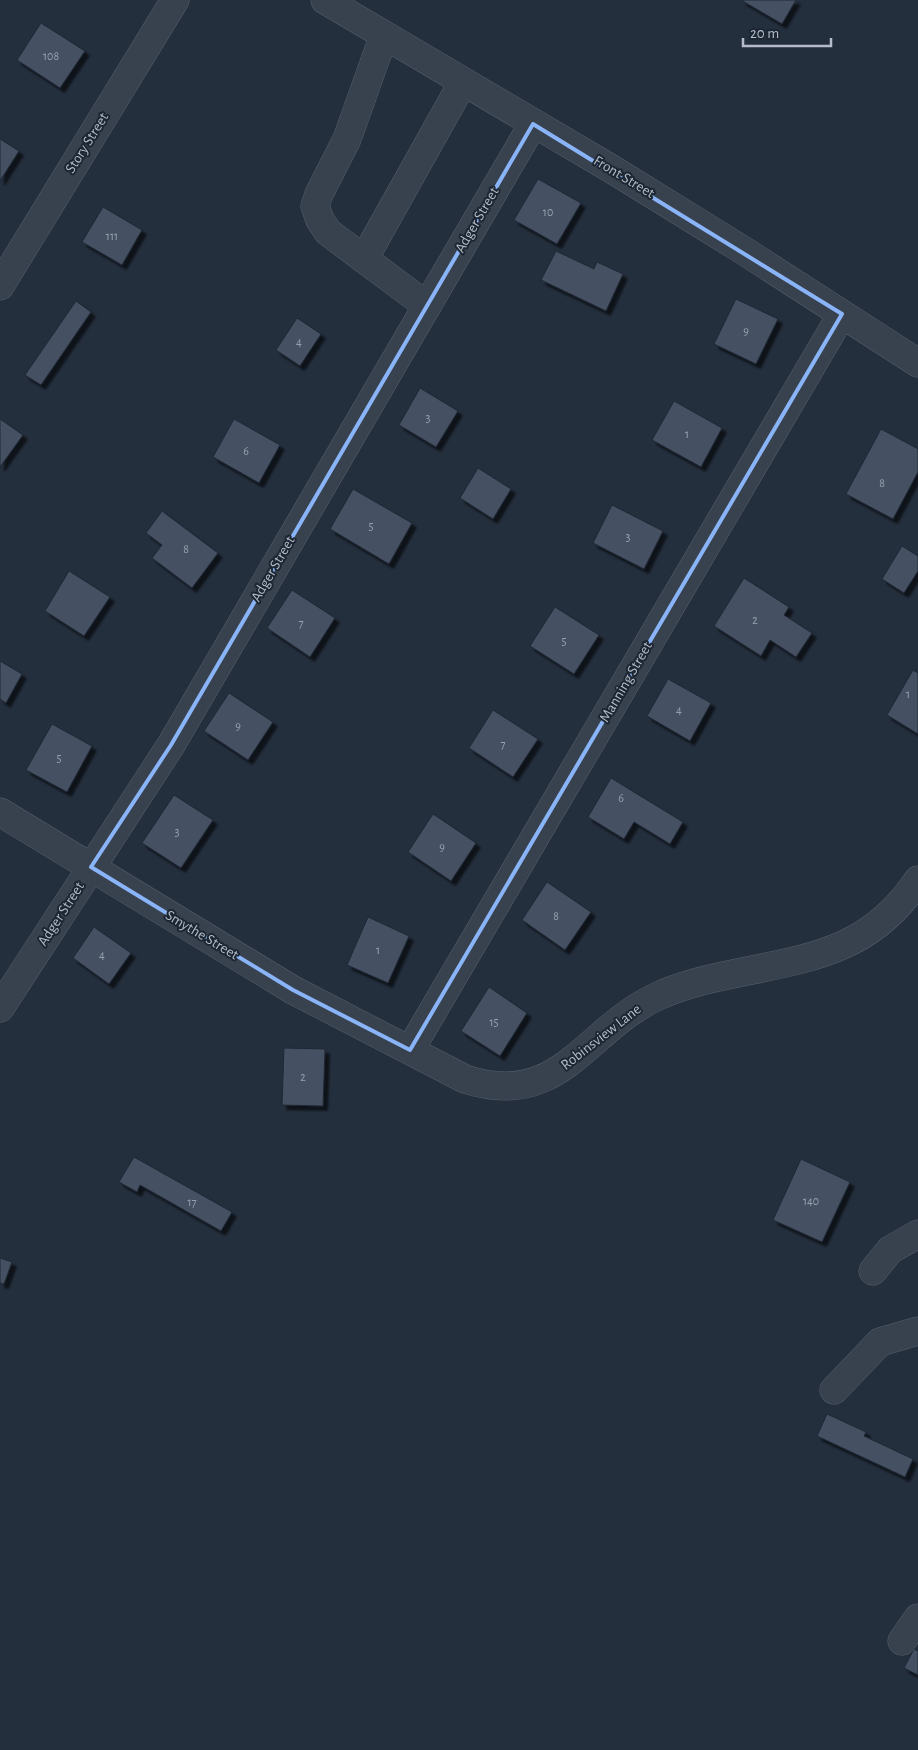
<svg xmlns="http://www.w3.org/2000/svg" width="918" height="1750" font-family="'Alegreya Sans',sans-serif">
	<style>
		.building { fill: #455162; stroke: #1f2835; filter: url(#shadow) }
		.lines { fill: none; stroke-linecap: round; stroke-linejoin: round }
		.minor-casing { stroke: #565f6c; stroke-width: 29 }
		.minor { stroke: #38414e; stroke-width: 28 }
		.marked { fill: none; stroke: #8ab4f8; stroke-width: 4; stroke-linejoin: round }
		.labels { text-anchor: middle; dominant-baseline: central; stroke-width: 4; stroke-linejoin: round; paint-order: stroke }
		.number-label { font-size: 12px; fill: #98a1af }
		.street-label { font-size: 15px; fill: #b4bcc9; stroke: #1d2633 }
	</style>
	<defs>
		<filter id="shadow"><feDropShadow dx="4.5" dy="4.5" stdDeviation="1" flood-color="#0009"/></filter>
	</defs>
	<rect width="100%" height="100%" fill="#242f3e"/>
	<g class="building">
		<path d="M741 0H796L782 24Z"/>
		<path d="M41 23 85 51 60 88 17 60Z"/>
		<path d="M0 139 19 151 0 181Z"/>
		<path d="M538 179 581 203 557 244 514 220Z"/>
		<path d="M103 207 142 230 122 265 82 242Z"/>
		<path d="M556 251 594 269 597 262 623 274 606 311 541 280Z"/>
		<path d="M736 299 778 319 756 364 714 344Z"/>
		<path d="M76 301 91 312 41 385 25 375Z"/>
		<path d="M297 318 321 334 300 366 276 350Z"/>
		<path d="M420 388 458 411 436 447 399 425Z"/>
		<path d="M674 401 722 428 701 467 652 440Z"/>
		<path d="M0 419 23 435 0 467Z"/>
		<path d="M234 419 280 445 259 483 213 457Z"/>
		<path d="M881 429 918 449V472L893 519 846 494Z"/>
		<path d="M478 468 511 489 493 519 460 498Z"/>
		<path d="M353 489 412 523 389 564 330 529Z"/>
		<path d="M612 505 663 531 644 569 593 543Z"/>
		<path d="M162 511 218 553 192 588 152 558 162 545 146 533Z"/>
		<path d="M902 546 918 556V571L904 593 882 579Z"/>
		<path d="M69 571 110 597 84 636 45 611Z"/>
		<path d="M744 578 789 607 784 615 812 633 796 657 770 640 761 656 714 626Z"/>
		<path d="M292 590 335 618 310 657 267 628Z"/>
		<path d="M555 607 599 635 574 674 530 646Z"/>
		<path d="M0 661 22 674 6 703 0 699Z"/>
		<path d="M913 670 918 673V734L887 715Z"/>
		<path d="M668 679 711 703 690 741 647 716Z"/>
		<path d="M229 693 273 722 248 760 204 731Z"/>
		<path d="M493 710 538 739 513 777 469 748Z"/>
		<path d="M52 724 92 746 67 792 26 770Z"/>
		<path d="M611 778 683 822 670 844 634 822 624 839 588 817Z"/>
		<path d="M174 795 213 820 181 868 142 843Z"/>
		<path d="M433 814 476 843 451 881 408 852Z"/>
		<path d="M547 882 591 912 565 950 522 920Z"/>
		<path d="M368 917 409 936 388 983 347 965Z"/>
		<path d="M94 927 131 953 109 984 73 958Z"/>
		<path d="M489 987 527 1013 500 1056 461 1031Z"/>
		<path d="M284 1048 325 1049 323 1106 282 1105Z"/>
		<path d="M134 1157 232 1212 221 1231 140 1185 137 1192 119 1182Z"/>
		<path d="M801 1159 850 1182 822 1242 773 1220Z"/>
		<path d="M0 1258 12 1262 4 1284 0 1283Z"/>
		<path d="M827 1414 866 1432 864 1436 913 1459 905 1477 817 1436Z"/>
		<path d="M914 1649 918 1651V1675L904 1668Z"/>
	</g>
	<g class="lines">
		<defs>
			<g id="minor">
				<path d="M325 0 610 168 738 247 918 363"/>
				<path d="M384 35 347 139 319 194 315 206 320 220 328 232 427 306"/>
				<path d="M364 259 463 82"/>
				<path d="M0 286 175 0"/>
				<path d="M0 812 293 990 465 1079C560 1110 584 1031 656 997 679 986 703 980 728 975 808 958 869 953 918 880"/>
				<path d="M0 1008 171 745 533 124"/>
				<path d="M410 1050 842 314"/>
				<path d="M873 1271 890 1250 918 1234"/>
				<path d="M834 1390 880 1342 918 1331"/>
				<path d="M902 1641 918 1618"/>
			</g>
		</defs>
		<use href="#minor" class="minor-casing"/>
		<use href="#minor" class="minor"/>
	</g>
	<path class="marked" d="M533 124 842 314 410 1050 293 990 91 867 171 745Z"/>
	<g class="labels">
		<g class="number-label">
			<text x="51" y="56">108</text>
			<text x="548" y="212">10</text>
			<text x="112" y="236">111</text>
			<text x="746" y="331">9</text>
			<text x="299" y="342">4</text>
			<text x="428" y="418">3</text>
			<text x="687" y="434">1</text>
			<text x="246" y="451">6</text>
			<text x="882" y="483">8</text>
			<text x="371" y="526">5</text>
			<text x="628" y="537">3</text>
			<text x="186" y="549">8</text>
			<text x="755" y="620">2</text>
			<text x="301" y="623">7</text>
			<text x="564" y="641">5</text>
			<text x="908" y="694">1</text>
			<text x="679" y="710">4</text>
			<text x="238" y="726">9</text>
			<text x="503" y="744">7</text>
			<text x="59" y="758">5</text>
			<text x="621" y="798">6</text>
			<text x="177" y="832">3</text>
			<text x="442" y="847">9</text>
			<text x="556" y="916">8</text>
			<text x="378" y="950">1</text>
			<text x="102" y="955">4</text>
			<text x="494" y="1022">15</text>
			<text x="303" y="1077">2</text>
			<text x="811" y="1201">140</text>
			<text x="192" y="1202">17</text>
		</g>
		<g class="street-label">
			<text transform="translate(87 143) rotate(-58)">Story Street</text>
			<text transform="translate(624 177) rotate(31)">Front Street</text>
			<text transform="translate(477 220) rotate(-60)">Adger Street</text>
			<text transform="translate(273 569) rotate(-60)">Adger Street</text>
			<text transform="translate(626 682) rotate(-60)">Manning Street</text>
			<text transform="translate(61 914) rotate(-57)">Adger Street</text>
			<text transform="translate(202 935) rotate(31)">Smythe Street</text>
			<text transform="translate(601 1037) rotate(-38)">Robinsview Lane</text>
		</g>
	</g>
	<path d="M743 38v8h88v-8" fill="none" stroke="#b4bcc9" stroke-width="2.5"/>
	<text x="750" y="38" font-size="15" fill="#b4bcc9" stroke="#1d2633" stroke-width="4" paint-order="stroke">20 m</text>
</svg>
